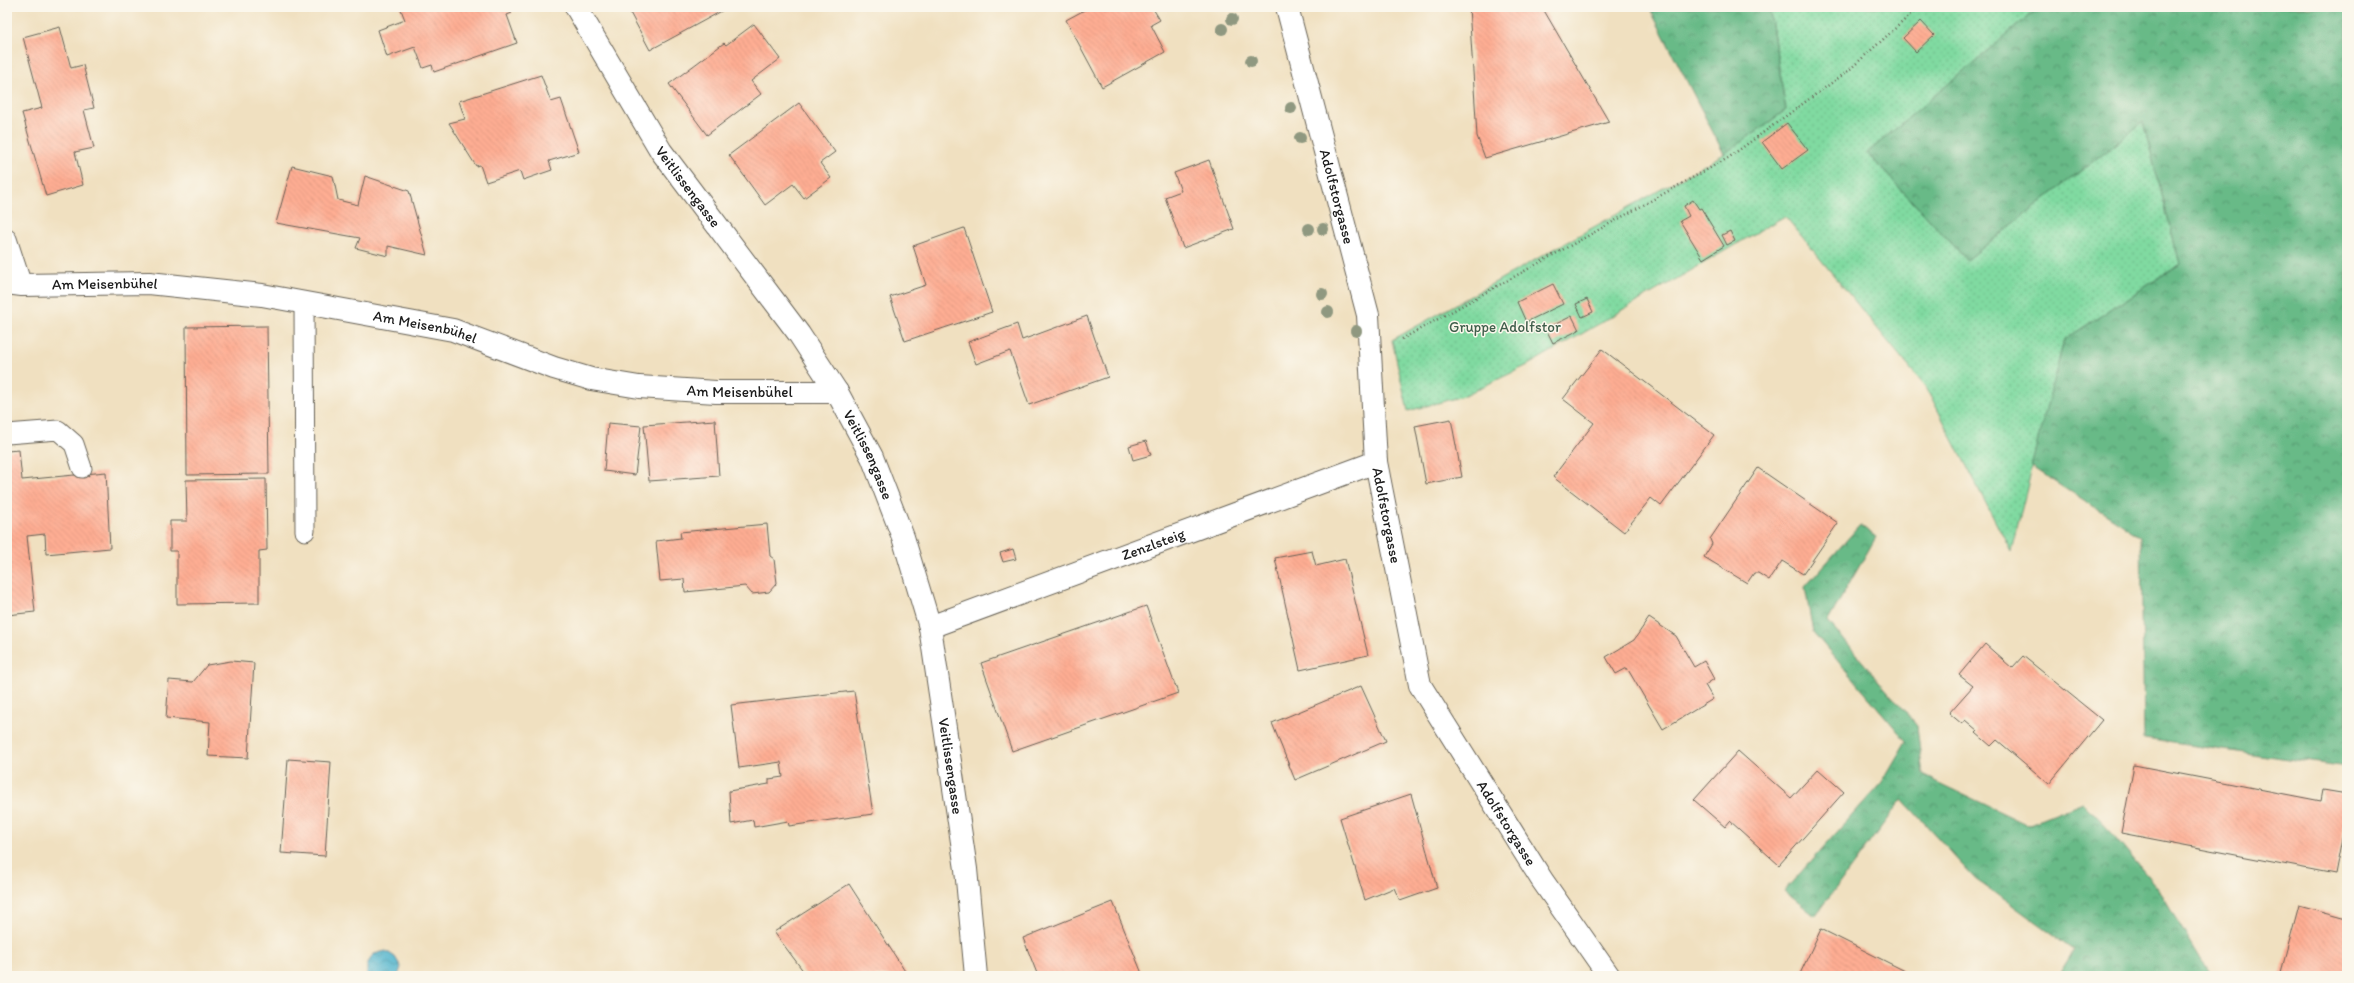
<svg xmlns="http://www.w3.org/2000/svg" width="2354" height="983" font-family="Itim,sans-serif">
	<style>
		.green { fill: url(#green-dots); stroke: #4e7b5e }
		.forest { fill: url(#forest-crowns); stroke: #426b52 }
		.water { fill: url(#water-waves); stroke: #366874 }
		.building { fill: url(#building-back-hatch) }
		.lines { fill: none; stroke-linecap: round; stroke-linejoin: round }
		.lane-casing { stroke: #666155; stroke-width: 21 }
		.street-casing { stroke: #666155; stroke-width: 24 }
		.path { stroke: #666155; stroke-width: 2.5; stroke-dasharray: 1 3; stroke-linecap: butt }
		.lane { stroke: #fff; stroke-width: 19 }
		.street { stroke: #fff; stroke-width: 22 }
		.tree { fill: #8f9880 }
		.labels { text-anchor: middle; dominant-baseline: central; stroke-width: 3; stroke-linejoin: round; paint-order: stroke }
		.street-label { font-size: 15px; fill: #1c1c1c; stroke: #fbf7ec }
		.park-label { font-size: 15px; fill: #3f5e4b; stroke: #fbf7ec }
	</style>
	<defs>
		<pattern id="green-dots" width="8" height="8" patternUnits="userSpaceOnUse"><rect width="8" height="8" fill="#80daa1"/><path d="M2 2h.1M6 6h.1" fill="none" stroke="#6eba8a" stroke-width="1.8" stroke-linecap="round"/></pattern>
		<pattern id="forest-crowns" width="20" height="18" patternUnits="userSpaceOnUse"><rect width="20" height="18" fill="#68ba87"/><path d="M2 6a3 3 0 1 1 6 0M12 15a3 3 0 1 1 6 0" fill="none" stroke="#55966e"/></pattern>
		<pattern id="water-waves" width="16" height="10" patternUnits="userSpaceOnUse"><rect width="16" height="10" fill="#4fb4cd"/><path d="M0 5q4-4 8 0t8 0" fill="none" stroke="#4192a6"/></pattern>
		<pattern id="building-back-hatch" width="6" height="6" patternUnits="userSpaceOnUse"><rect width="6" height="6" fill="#fead93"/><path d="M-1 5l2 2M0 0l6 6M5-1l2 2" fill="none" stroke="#d9947e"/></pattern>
	</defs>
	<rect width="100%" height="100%" fill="#fbf7ec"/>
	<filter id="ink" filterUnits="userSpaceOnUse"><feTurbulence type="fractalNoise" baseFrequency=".025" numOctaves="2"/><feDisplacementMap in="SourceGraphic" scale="8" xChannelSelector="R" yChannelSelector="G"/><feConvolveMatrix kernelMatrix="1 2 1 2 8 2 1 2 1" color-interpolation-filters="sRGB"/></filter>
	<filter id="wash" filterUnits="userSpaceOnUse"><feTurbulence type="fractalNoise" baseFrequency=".012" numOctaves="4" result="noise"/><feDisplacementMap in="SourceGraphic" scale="16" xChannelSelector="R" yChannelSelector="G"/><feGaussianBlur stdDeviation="0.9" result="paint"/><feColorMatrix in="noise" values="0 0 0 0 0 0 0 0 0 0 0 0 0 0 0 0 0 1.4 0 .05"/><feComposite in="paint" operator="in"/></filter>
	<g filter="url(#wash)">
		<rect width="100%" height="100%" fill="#f0e0c0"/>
		<path class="green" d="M1769 7H2039L1867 153 1967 260 2143 122 2180 264 2064 340 2011 552 1927 389 1785 216 1528 365 1463 396 1408 411 1392 340 1724 154 1786 110Z"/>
		<g class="forest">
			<path d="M1649 7H1769L1786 110 1724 154Z"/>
			<path d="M2039 7H2347V767L2144 739 2141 537 2031 466 2064 340 2180 264 2143 122 1967 260 1867 153Z"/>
			<path d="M1860 525 1876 537 1828 621 1917 726 1923 775 2028 825 2083 803 2111 832 2160 891 2211 976H2058L2074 950 1975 878 1902 799 1815 916 1784 891 1882 782 1906 741 1813 632 1805 587Z"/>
		</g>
		<path class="water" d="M386 951 395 957 401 967 398 976H367V964L374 954Z"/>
		<g id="blocks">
			<g class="building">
				<path d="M400 7H510L512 13 507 15 517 43 434 72 432 65 423 68 415 47 387 57 378 30 405 20Z"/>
				<path d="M627 7H729L650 50Z"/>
				<path d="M1090 7H1152L1160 20 1151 25 1165 52 1102 87 1066 20Z"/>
				<path d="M1469 7H1542L1609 122 1485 158 1477 136Z"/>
				<path d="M1921 21 1934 35 1916 52 1903 38Z"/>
				<path d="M754 24 780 59 751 81 761 94 707 135 669 84 724 43 726 45Z"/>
				<path d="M60 27 71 68 83 65 94 108 84 110 94 148 75 152 83 185 46 196 22 113 42 108 23 37Z"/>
				<path d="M541 75 551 102 561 99 579 152 549 161 552 170 523 180 520 171 486 182 480 165 476 166 449 123 465 119 459 101Z"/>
				<path d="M799 103 835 152 820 163 831 178 804 198 793 184 765 205 729 155Z"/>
				<path d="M1787 123 1808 150 1782 169 1762 142Z"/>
				<path d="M1209 160 1234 229 1183 248 1165 197 1181 191 1174 173Z"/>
				<path d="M292 166 333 176 338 200 358 205 365 176 409 191 427 255 388 246V256L356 248 360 238 276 223Z"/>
				<path d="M1693 200 1699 209 1701 208 1724 246 1703 259 1680 221 1689 216 1684 206Z"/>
				<path d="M964 228 992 312 905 341 890 297 926 285 913 246Z"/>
				<path d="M1730 231 1735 241 1727 245 1722 235Z"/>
				<path d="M1553 284 1563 304 1526 322 1517 302Z"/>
				<path d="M1587 299 1593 312 1582 317 1576 304Z"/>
				<path d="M1087 316 1108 377 1029 405 1010 351 976 364 968 342 1017 324 1022 340Z"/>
				<path d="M1572 316 1579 330 1553 343 1546 329Z"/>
				<path d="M267 326 269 474 187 475 186 327Z"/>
				<path d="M1602 349 1714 435 1661 506 1651 498 1624 532 1553 477 1594 423 1563 399Z"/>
				<path d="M1451 419 1462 477 1426 484 1415 426Z"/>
				<path d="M715 420 719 476 649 481 644 425Z"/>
				<path d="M608 423 641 426 635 475 604 471Z"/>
				<path d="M1146 441 1151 455 1133 460 1129 446Z"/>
				<path d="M19 450 22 480 106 472 110 548 46 554 45 534 27 536 35 612 7 615V451Z"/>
				<path d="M1758 468 1838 523 1803 574 1782 561 1769 580 1758 573H1754L1747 583 1704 557 1712 544 1710 539Z"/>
				<path d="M266 479 267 550 259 551V603L177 604V551H170V521H187L186 480Z"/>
				<path d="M767 524 770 556 774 559 777 583 769 592 752 594 745 586 685 592 684 579 660 581 656 541 681 538 680 532Z"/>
				<path d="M1013 549 1016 559 1003 562 1000 553Z"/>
				<path d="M1312 551 1316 566 1345 559 1368 655 1300 670 1275 558Z"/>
				<path d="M1146 606 1178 693 1012 751 981 663Z"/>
				<path d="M1649 618 1676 636 1694 667 1704 661 1714 679 1705 685 1713 699 1663 729 1627 668 1616 674 1606 657 1634 640Z"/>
				<path d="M1985 644 2012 668 2023 656 2102 720 2049 784 1997 740 1991 746 1976 733 1978 731 1965 720 1962 724 1949 713 1973 686 1959 675Z"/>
				<path d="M231 661 254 663 248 758 208 756 210 722 166 718 169 680 193 682 207 665Z"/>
				<path d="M1361 686 1386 741 1295 780 1272 723Z"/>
				<path d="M854 691 873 814 789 826 788 821 754 827 753 820 731 824 729 791 769 784V779L783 777 781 762 739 768 731 705Z"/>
				<path d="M1738 751 1791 798 1818 769 1844 792 1779 865 1730 821 1725 827 1694 800Z"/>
				<path d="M288 759 331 762 325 856 281 853Z"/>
				<path d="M2134 765 2321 801 2323 790 2347 794V812L2335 874 2121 833Z"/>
				<path d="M1411 794 1437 888 1400 901 1394 888 1365 900 1340 818Z"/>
				<path d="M849 884 908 976H807L774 932Z"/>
				<path d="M1113 902 1143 976H1038L1023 938Z"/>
				<path d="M2299 905 2347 918V976H2280Z"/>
				<path d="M1821 929 1915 976H1799Z"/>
			</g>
		</g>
	</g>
	<g filter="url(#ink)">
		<use href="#blocks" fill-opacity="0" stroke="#666155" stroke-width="1"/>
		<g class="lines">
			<defs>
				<g id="lane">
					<path d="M7 239 22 285"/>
					<path d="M304 302 305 531"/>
					<path d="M7 434 58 430 74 444 82 468"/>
				</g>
				<g id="street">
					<path id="s1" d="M576 7 661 151 799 334 837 392 872 457 903 537 930 627 966 869 976 976"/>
					<path id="s2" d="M1287 7 1368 315 1376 462 1420 685 1542 880 1609 976"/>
					<path id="s3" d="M7 283 22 285 149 283 262 295 453 330 554 368 591 379 639 387 716 392H837"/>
					<path id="s4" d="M930 627 1376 462"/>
				</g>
			</defs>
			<use href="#lane" class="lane-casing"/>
			<use href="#street" class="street-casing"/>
			<path class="path" d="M1402 339 1728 158 1848 71 1919 7"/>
			<use href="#lane" class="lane"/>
			<use href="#street" class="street"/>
		</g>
		<g class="tree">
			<circle cx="1232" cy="19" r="6"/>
			<circle cx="1222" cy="29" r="6"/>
			<circle cx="1251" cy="61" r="6"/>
			<circle cx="1291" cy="108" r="6"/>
			<circle cx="1300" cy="138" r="6"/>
			<circle cx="1309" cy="229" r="6"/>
			<circle cx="1323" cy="229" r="6"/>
			<circle cx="1322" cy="294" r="6"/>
			<circle cx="1328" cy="312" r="6"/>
			<circle cx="1356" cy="331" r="6"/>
		</g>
	</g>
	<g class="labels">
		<g class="street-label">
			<text stroke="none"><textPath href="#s1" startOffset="212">Veitlissengasse</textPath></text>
			<text stroke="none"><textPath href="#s2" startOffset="196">Adolfstorgasse</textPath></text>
			<text stroke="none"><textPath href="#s3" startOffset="98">Am Meisenbühel</textPath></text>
			<text stroke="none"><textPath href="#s3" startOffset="422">Am Meisenbühel</textPath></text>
			<text stroke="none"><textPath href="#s3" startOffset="746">Am Meisenbühel</textPath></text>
			<text stroke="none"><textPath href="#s1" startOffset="536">Veitlissengasse</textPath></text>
			<text stroke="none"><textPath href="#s2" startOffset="520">Adolfstorgasse</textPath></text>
			<text stroke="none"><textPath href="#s4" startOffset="238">Zenzlsteig</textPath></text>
			<text stroke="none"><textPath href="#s1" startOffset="860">Veitlissengasse</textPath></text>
			<text stroke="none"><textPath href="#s2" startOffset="856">Adolfstorgasse</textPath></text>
		</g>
		<g class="park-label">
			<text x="1505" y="327">Gruppe Adolfstor</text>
		</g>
	</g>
	<rect width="2354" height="983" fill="none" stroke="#fbf7ec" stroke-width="24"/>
</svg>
